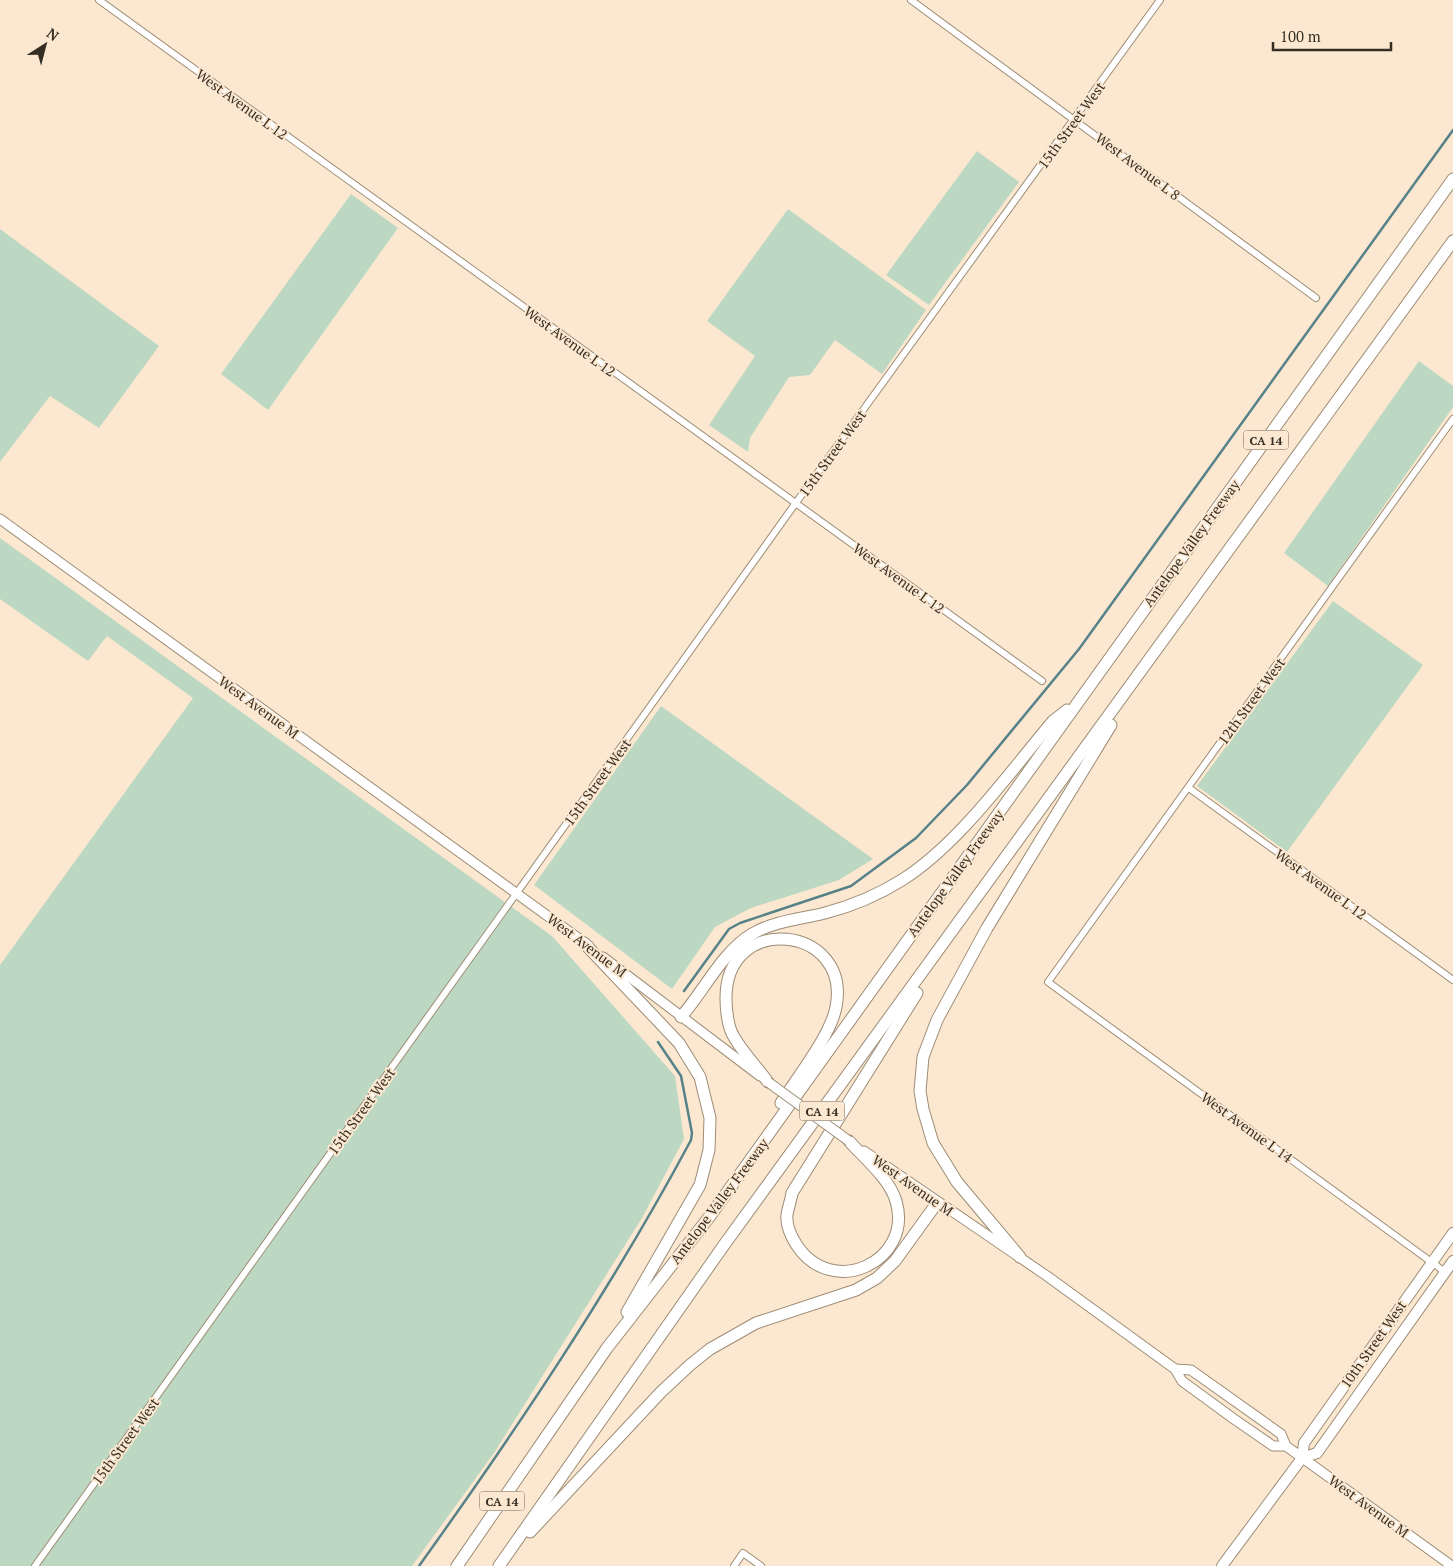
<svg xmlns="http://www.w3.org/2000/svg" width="1453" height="1566" font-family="'PT Serif',serif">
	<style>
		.green { fill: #bdd8c2 }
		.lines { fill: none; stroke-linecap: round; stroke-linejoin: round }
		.stream { stroke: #578289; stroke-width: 2.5 }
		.street-casing { stroke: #9d8c75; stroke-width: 8 }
		.secondary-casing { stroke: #9d8c75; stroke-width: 11 }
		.primary-casing { stroke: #9d8c75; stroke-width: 12 }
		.highway-casing { stroke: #9d8c75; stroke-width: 13 }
		.street { stroke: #fff; stroke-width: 6 }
		.secondary { stroke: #fff; stroke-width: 9 }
		.primary { stroke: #fff; stroke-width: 10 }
		.highway { stroke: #fff; stroke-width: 11 }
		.secondary-bridge-casing { stroke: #9d8c75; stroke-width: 11; stroke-linecap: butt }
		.secondary-bridge { stroke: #fff; stroke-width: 9 }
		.labels { text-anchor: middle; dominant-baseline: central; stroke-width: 4; stroke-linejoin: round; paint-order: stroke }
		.shield { fill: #fce8d0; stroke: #716658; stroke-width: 1 }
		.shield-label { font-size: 12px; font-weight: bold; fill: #352e24 }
		.street-label { font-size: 14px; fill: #352e24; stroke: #fce8d0 }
	</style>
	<rect width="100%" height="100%" fill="#fce8d0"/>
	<g class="green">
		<path d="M977 151 1019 182 929 305 886 275Z"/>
		<path d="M351 194 398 228 268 410 221 374Z"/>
		<path d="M788 209 926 310 882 374 835 340 810 375 789 377 750 438 748 452 709 425 755 356 707 321Z"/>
		<path d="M0 229 159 346 99 428 50 396 0 462Z"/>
		<path d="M1419 361 1453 386V407L1328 586 1284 553Z"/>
		<path d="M0 538 552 936 675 1076 684 1139 642 1218 494 1453 412 1566H0V965L193 698 107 636 88 661 0 599Z"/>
		<path d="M1333 601 1423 665 1287 852 1197 786Z"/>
		<path d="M661 706 873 859 839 880 751 908 715 927 672 989 534 885Z"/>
	</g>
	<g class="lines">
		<g class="stream">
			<path d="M684 991 729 929 740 923 851 886 916 838 967 785 1079 649 1453 130"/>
			<path d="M419 1566C517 1429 612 1288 691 1140L692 1133 681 1076 658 1042"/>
		</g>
		<defs>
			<g id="street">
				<path d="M99 0 1042 681"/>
				<path d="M911 0 1316 298"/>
				<path d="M1189 788 1453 980"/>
				<path d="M1445 1272 1048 982 1453 419"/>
				<path d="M35 1566 795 504 1160 0"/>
				<path d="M734 1566 743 1553 761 1566"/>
			</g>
			<g id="secondary">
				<path d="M0 519 589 946"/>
				<path d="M603 957 760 1076"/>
				<path d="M864 1151 1047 1276 1175 1369 1182 1381 1234 1419 1273 1446H1286"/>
				<path d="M1175 1369 1191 1370 1281 1434 1286 1446 1452 1566"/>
			</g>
			<g id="primary">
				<path d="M1302 1458 1317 1453 1453 1261"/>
				<path d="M1222 1566 1302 1458 1304 1443 1453 1233"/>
			</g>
			<g id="highway">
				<path d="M584 943 679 1043 700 1077 710 1118 709 1150 700 1185 627 1312"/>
				<path d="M681 1017C704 991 722 952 752 934 774 921 801 919 825 913 852 906 878 895 902 880 959 844 1009 773 1053 721L1067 710"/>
				<path d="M768 1082C757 1067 743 1053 734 1037 728 1028 726 1010 726 999 725 911 852 925 836 1007 831 1035 797 1078 781 1103"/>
				<path d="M849 1141C865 1159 889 1178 896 1201 914 1262 831 1300 796 1244 791 1236 786 1224 787 1215 788 1208 791 1200 792 1193L917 993"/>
				<path d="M1020 1257 957 1182 933 1143 923 1109 920 1091 923 1057 937 1020 987 928 1111 725"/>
				<path d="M530 1532 661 1392 690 1365 710 1349 756 1323 856 1290 877 1278 895 1261 937 1203"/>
				<path d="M457 1566 607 1348 710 1216 1453 179"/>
				<path d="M499 1566 724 1245 1453 241"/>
			</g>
		</defs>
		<use href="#street" class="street-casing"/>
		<use href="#secondary" class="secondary-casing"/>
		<use href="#primary" class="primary-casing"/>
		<use href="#highway" class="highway-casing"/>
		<use href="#street" class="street"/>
		<use href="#secondary" class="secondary"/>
		<use href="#primary" class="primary"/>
		<use href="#highway" class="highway"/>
		<defs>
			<path id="secondary-bridge" d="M768 1082 849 1141"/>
		</defs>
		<use href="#secondary-bridge" class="secondary-bridge-casing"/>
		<use href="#secondary-bridge" class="secondary-bridge"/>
	</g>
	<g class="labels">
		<g class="shield">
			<rect x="1243.5" y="430.5" width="45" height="19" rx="4"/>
			<rect x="799.5" y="1101.5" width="45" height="19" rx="4"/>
			<rect x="479.5" y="1491.5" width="45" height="19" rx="4"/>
		</g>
		<g class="shield-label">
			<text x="1266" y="440">CA 14</text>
			<text x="822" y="1111">CA 14</text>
			<text x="502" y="1501">CA 14</text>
		</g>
		<g class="street-label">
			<text transform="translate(242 104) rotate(36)">West Avenue L 12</text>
			<text transform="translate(1071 125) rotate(-54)">15th Street West</text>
			<text transform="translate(1138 166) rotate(37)">West Avenue L 8</text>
			<text transform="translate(570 341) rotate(36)">West Avenue L 12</text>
			<text transform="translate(832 453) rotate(-54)">15th Street West</text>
			<text transform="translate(1191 543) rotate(-54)">Antelope Valley Freeway</text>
			<text transform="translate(899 578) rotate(36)">West Avenue L 12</text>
			<text transform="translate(1251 701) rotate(-54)">12th Street West</text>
			<text transform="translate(259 707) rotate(36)">West Avenue M</text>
			<text transform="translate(597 782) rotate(-54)">15th Street West</text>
			<text transform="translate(955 873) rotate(-54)">Antelope Valley Freeway</text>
			<text transform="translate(1321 884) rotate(36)">West Avenue L 12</text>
			<text transform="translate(587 945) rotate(37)">West Avenue M</text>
			<text transform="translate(361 1111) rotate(-54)">15th Street West</text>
			<text transform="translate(1247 1127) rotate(36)">West Avenue L 14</text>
			<text transform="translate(913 1185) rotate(35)">West Avenue M</text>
			<text transform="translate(719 1201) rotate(-53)">Antelope Valley Freeway</text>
			<text transform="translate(1373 1344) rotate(-55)">10th Street West</text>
			<text transform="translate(125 1441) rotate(-54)">15th Street West</text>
			<text transform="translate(1369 1506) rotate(36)">West Avenue M</text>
		</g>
	</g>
	<g transform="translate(45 45) rotate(36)" stroke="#fce8d0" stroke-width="4" paint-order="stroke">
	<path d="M0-4L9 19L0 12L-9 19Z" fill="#352e24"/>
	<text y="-8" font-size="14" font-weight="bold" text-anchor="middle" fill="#352e24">N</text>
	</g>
	<path d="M1273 42v8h118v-8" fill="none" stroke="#352e24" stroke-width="2.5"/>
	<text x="1280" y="42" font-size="15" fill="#352e24" stroke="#fce8d0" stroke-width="4" paint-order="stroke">100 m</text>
</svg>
